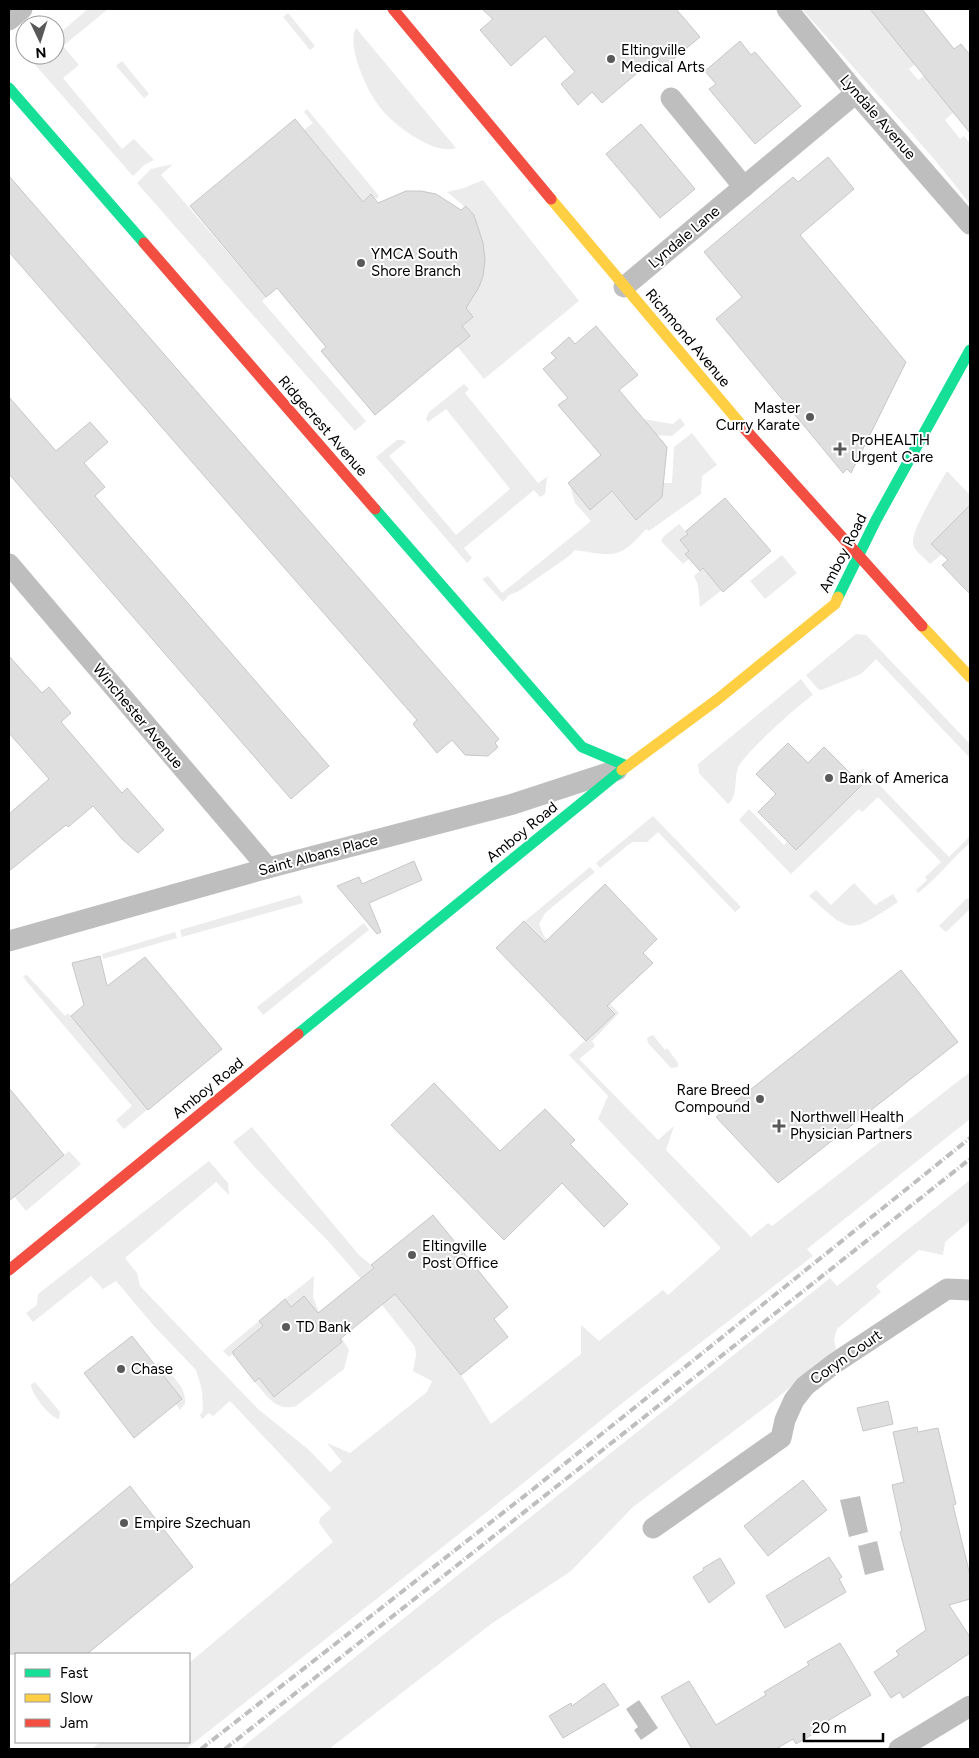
<svg xmlns="http://www.w3.org/2000/svg" width="979" height="1758" font-family="Figtree,sans-serif">
	<style>
		.green { fill: #ececec }
		.water { fill: #bfbfbf }
		.building { fill: #dfdfdf; stroke: #c7c7c7 }
		.lines { fill: none; stroke-linecap: round; stroke-linejoin: round }
		.street { stroke: #bebebe; stroke-width: 21 }
		.fast { stroke: #16e098; stroke-width: 11 }
		.slow { stroke: #ffcf43; stroke-width: 11 }
		.jam { stroke: #f24e42; stroke-width: 11 }
		.rail { stroke: #bebebe; stroke-width: 4; stroke-dasharray: 8 2.5 1 2.5; stroke-linecap: butt }
		.poi-dot { fill: #595959; stroke: #fff; stroke-width: 2 }
		.labels { text-anchor: middle; dominant-baseline: central; stroke-width: 4; stroke-linejoin: round; paint-order: stroke }
		.poi-label { font-size: 15px; fill: #000; stroke: #fff; text-anchor: start }
		.street-label { font-size: 15px; fill: #000; stroke: #fff }
	</style>
	<rect width="100%" height="100%" fill="#fff"/>
	<g class="green">
		<path d="M88 9H108L63 46 79 65 63 78 122 149 134 139 154 160 144 165 133 176 30 59 34 55H55V37Z"/>
		<path d="M802 9H871L915 64 909 69 918 80 924 76 954 112 945 120 960 139 964 136 970 143V204L935 160Z"/>
		<path d="M288 13 315 46 310 50 283 17Z"/>
		<path d="M356 28 456 148C434 156 392 124 379 106 367 91 346 45 356 28Z"/>
		<path d="M122 61 149 94 144 98 116 66Z"/>
		<path d="M307 109 379 196 376 199 371 194 363 202 304 130 313 123 304 112Z"/>
		<path d="M173 164 161 175 266 297 262 301 366 421 355 431 137 183 151 169Z"/>
		<path d="M483 180 579 301 484 379 457 346 470 336 462 326 473 317 465 308C487 281 490 250 473 220L476 217 467 206 465 207 447 192 464 188Z"/>
		<path d="M464 384 469 389 465 393 538 483 550 475 547 478 545 494 540 497 534 490 464 548 472 558 467 563 376 457 397 440H403L406 442 389 456 456 535 510 489 446 409 428 422 426 419 429 412Z"/>
		<path d="M680 418 685 425 672 436 656 435 643 419 673 424Z"/>
		<path d="M692 433 717 465 702 476 701 494 649 531 646 529C619 560 614 556 575 550L569 556 519 591 509 595 504 601H502L482 579 488 576 502 593 591 521 575 503 570 486 590 509 611 491 636 520 662 497 663 483H672L674 447Z"/>
		<path d="M947 471 970 495V505L932 543 942 554 930 564C926 559 913 550 913 543 912 529 939 485 947 471Z"/>
		<path d="M679 524 688 534 680 540 689 551 685 554 689 559 683 564 661 541 664 536Z"/>
		<path d="M782 555 797 573 765 599 750 581Z"/>
		<path d="M703 568 722 590 700 607 698 585 694 576Z"/>
		<path d="M856 634 866 635 970 744V758L876 659 861 674 821 690 818 689 806 675Z"/>
		<path d="M801 679 813 695C796 707 751 748 740 764 732 776 740 795 728 804L699 773 698 764Z"/>
		<path d="M863 768 949 857 970 836V843C951 859 938 878 918 893L916 890 927 880 925 877 941 862 878 797 862 812 859 809 791 874 739 820 749 809 784 845 787 842 796 850 862 786 854 777Z"/>
		<path d="M653 816 741 907 735 912 658 832 647 842H633L628 845 600 868 596 863Z"/>
		<path d="M590 867 595 872 545 913 539 924 544 936 619 1013 592 1041 595 1046 579 1059 658 1140 674 1126 666 1150 751 1237 768 1223 772 1226 970 1072V1119L807 1249 813 1256 630 1397 492 1508 186 1749H92L100 1742H189V1663L333 1542 319 1523 320 1518 331 1508 230 1401 213 1416 209 1413 202 1419 200 1415 203 1410 202 1390 196 1370 154 1326 116 1281 103 1289 91 1276 33 1322 26 1313 37 1305 38 1294 209 1161 228 1183 229 1195 216 1182 125 1258 137 1273 140 1286 258 1409 309 1450 330 1472 342 1462 327 1443 350 1453 427 1392 432 1381 413 1371 416 1355 415 1347C387 1311 359 1275 328 1241 296 1208 262 1178 233 1142L252 1127 359 1255 371 1265 461 1375 491 1424 581 1354V1325L599 1341 663 1290 668 1295 721 1248 598 1119 608 1096 569 1055 615 1013 525 921Z"/>
		<path d="M854 883 875 905 893 894 898 902C849 934 852 935 809 896L816 890 831 905Z"/>
		<path d="M300 895 303 903 182 937 180 930Z"/>
		<path d="M966 899H970V909L946 932 939 926Z"/>
		<path d="M364 923 369 930 263 1015 257 1007Z"/>
		<path d="M175 932 177 938 103 959 102 954Z"/>
		<path d="M27 975 65 1016 68 1013 71 1016 148 1109 124 1129 116 1120 132 1106 27 982 23 976Z"/>
		<path d="M653 1035 665 1050 667 1048 678 1063V1067L671 1068 648 1043 647 1038Z"/>
		<path d="M69 1151 81 1164 26 1211 14 1196Z"/>
		<path d="M970 1180V1221L945 1242 943 1255 919 1250 876 1286 881 1292 837 1329 834 1339 836 1349 771 1403 633 1507 571 1571 491 1624 329 1749H240L830 1278 837 1286Z"/>
		<path d="M314 1276 313 1297 320 1315 304 1296 291 1307 285 1299Z"/>
		<path d="M259 1321 263 1326 233 1350 234 1353 229 1357 223 1351Z"/>
		<path d="M340 1335 349 1350 344 1369 296 1406C276 1412 267 1396 255 1382L259 1378 274 1397 342 1342 338 1337Z"/>
		<path d="M159 1363C170 1374 187 1386 185 1404L180 1410 176 1404 182 1399 155 1365Z"/>
		<path d="M35 1382 60 1412 59 1419C50 1418 31 1393 31 1385Z"/>
	</g>
	<g class="water">
		<path d="M860 1496 868 1532 849 1537 840 1500Z"/>
		<path d="M877 1541 884 1570 865 1575 858 1546Z"/>
		<path d="M639 1700 658 1728 641 1740 634 1730 638 1727 626 1709Z"/>
	</g>
	<g class="building">
		<path d="M482 9H676L700 37 664 67 656 57 602 103 592 92 578 105 561 84 575 72 545 36 511 66 480 30 493 19Z"/>
		<path d="M870 9H922L954 49 961 44 970 55V133Z"/>
		<path d="M740 41 751 55 755 52 801 106 755 144 709 89 716 84 705 71Z"/>
		<path d="M295 119 363 202 371 194 378 203 406 191H421L436 194 461 210 466 206 474 215 483 243 485 259 483 276 479 287 466 308 473 317 462 326 470 336 375 415 321 351 326 347 277 288 266 297 190 206Z"/>
		<path d="M641 124 695 189 660 218 606 154Z"/>
		<path d="M828 157 854 189 800 235 906 362 851 473 847 469 843 473 716 319 742 297 704 252 793 177 798 182Z"/>
		<path d="M9 176 499 739 495 743 498 747 488 756 465 755 452 740 437 753 413 724 417 720 9 252Z"/>
		<path d="M596 326 638 375 619 390 667 447 662 497 636 520 612 491 590 510 568 483 601 455 558 405 568 398 543 369 556 358 551 353 569 337 575 344Z"/>
		<path d="M9 397 56 451 90 422 108 442 84 463 105 487 95 496 329 766 291 799 9 474Z"/>
		<path d="M725 498 771 551 723 592 703 568 700 571 685 554 689 551 680 540 688 534 686 531Z"/>
		<path d="M970 505V594L942 565 948 560 931 544Z"/>
		<path d="M9 656 42 693 49 687 71 713 61 722 122 793 127 788 164 830 138 853 123 840 93 806 68 827 66 825 9 871V814L49 779 9 733Z"/>
		<path d="M788 743 808 763 824 747 862 785 796 850 758 812 776 794 756 774Z"/>
		<path d="M414 861 422 880 369 903 381 932 377 934 337 886 359 877 362 884Z"/>
		<path d="M605 884 657 939 643 953 653 963 607 1006 615 1014 586 1041 496 948 524 921 545 942Z"/>
		<path d="M100 956 107 986 145 957 222 1049 148 1110 71 1016 84 1005 72 963Z"/>
		<path d="M901 970 958 1042 778 1183 716 1117Z"/>
		<path d="M434 1083 500 1151 545 1109 575 1140 570 1144 628 1204 604 1227 562 1183 504 1240 391 1125Z"/>
		<path d="M9 1088 64 1155 9 1201Z"/>
		<path d="M433 1215 508 1307 494 1319 508 1337 461 1375 395 1294 340 1339 342 1342 274 1397 259 1378 255 1382 233 1354V1351L263 1326 259 1321 285 1299 291 1307 304 1296 318 1313 374 1268 371 1265Z"/>
		<path d="M132 1336 182 1399 134 1438 84 1373Z"/>
		<path d="M888 1401 893 1424 863 1431 857 1408Z"/>
		<path d="M917 1427 918 1432 938 1428 956 1504 953 1505 970 1575V1599L949 1605 970 1637V1653L903 1698 900 1692 891 1698 874 1672 899 1655 896 1651 926 1630 900 1532 902 1531 892 1485 904 1482 893 1432Z"/>
		<path d="M803 1480 827 1510 768 1556 744 1526Z"/>
		<path d="M130 1486 193 1567 87 1654H9V1586Z"/>
		<path d="M829 1557 842 1577 839 1579 846 1592 785 1628 766 1596Z"/>
		<path d="M720 1558 735 1583 709 1603 693 1577 704 1570 703 1568Z"/>
		<path d="M840 1643 871 1695 811 1731 813 1734 796 1744 793 1739 776 1749H692L661 1697 689 1681 716 1725 766 1695 764 1692 809 1665 807 1662Z"/>
		<path d="M604 1683 619 1705 563 1738 549 1716 571 1703 572 1706Z"/>
	</g>
	<g class="lines">
		<g class="street">
			<path d="M787 9 856 93 970 224"/>
			<path d="M9 20 22 9"/>
			<path d="M671 98 744 187"/>
			<path d="M624 287 856 93"/>
			<path d="M9 564 268 868"/>
			<path d="M9 941 268 868 513 804 617 770"/>
			<path d="M653 1528 781 1438 785 1420 794 1400 805 1386 835 1363 947 1289 970 1290"/>
			<path d="M899 1749 970 1706"/>
		</g>
		<g class="fast">
			<path d="M9 88 144 243"/>
			<path d="M375 509 582 747 627 766"/>
			<path d="M838 597 876 520 970 350"/>
			<path d="M298 1034 622 770"/>
		</g>
		<g class="slow">
			<path d="M551 199 744 428"/>
			<path d="M922 626 970 677"/>
			<path d="M622 770 718 699 835 604 838 597"/>
		</g>
		<g class="jam">
			<path d="M393 9 551 199"/>
			<path d="M144 243 375 509"/>
			<path d="M744 428 922 626"/>
			<path d="M9 1270 298 1034"/>
		</g>
		<g class="rail">
			<path d="M201 1749 532 1490 970 1138"/>
			<path d="M225 1749 970 1159"/>
		</g>
	</g>
	<g class="poi-dot">
		<circle cx="611" cy="59" r="5"/>
		<circle cx="361" cy="263" r="5"/>
		<circle cx="810" cy="417" r="5"/>
		<path d="M837.5 441.5h5v5h5v5h-5v5h-5v-5h-5v-5h5z"/>
		<circle cx="829" cy="778" r="5"/>
		<circle cx="760" cy="1099" r="5"/>
		<path d="M776.5 1118.5h5v5h5v5h-5v5h-5v-5h-5v-5h5z"/>
		<circle cx="412" cy="1255" r="5"/>
		<circle cx="286" cy="1327" r="5"/>
		<circle cx="121" cy="1369" r="5"/>
		<circle cx="124" cy="1523" r="5"/>
	</g>
	<g class="labels">
		<g class="poi-label">
			<text x="621" y="50">Eltingville<tspan x="621" dy="17">Medical Arts</tspan></text>
			<text x="371" y="254">YMCA South<tspan x="371" dy="17">Shore Branch</tspan></text>
			<text x="800" y="408" text-anchor="end">Master<tspan x="800" dy="17">Curry Karate</tspan></text>
			<text x="851" y="440">ProHEALTH<tspan x="851" dy="17">Urgent Care</tspan></text>
			<text x="839" y="778">Bank of America</text>
			<text x="750" y="1090" text-anchor="end">Rare Breed<tspan x="750" dy="17">Compound</tspan></text>
			<text x="790" y="1117">Northwell Health<tspan x="790" dy="17">Physician Partners</tspan></text>
			<text x="422" y="1246">Eltingville<tspan x="422" dy="17">Post Office</tspan></text>
			<text x="296" y="1327">TD Bank</text>
			<text x="131" y="1369">Chase</text>
			<text x="134" y="1523">Empire Szechuan</text>
		</g>
		<g class="street-label">
			<text transform="translate(878 117) rotate(49)">Lyndale Avenue</text>
			<text transform="translate(684 237) rotate(-40)">Lyndale Lane</text>
			<text transform="translate(688 338) rotate(50)">Richmond Avenue</text>
			<text transform="translate(323 426) rotate(49)">Ridgecrest Avenue</text>
			<text transform="translate(843 553) rotate(-63)">Amboy Road</text>
			<text transform="translate(138 716) rotate(50)">Winchester Avenue</text>
			<text transform="translate(522 832) rotate(-39)">Amboy Road</text>
			<text transform="translate(318 855) rotate(-15)">Saint Albans Place</text>
			<text transform="translate(208 1088) rotate(-39)">Amboy Road</text>
			<text transform="translate(846 1357) rotate(-35)">Coryn Court</text>
		</g>
	</g>
	<rect width="979" height="1758" fill="none" stroke="#000000" stroke-width="20"/>
	<rect x="15" y="1653" width="175" height="90" fill="#ffffff" stroke="#999999"/>
	<rect x="25" y="1669" width="25" height="8" fill="#16e098" stroke="#999999"/>
	<text x="60" y="1678" font-size="15" fill="#000000">Fast</text>
	<rect x="25" y="1694" width="25" height="8" fill="#ffcf43" stroke="#999999"/>
	<text x="60" y="1703" font-size="15" fill="#000000">Slow</text>
	<rect x="25" y="1719" width="25" height="8" fill="#f24e42" stroke="#999999"/>
	<text x="60" y="1728" font-size="15" fill="#000000">Jam</text>
	<g transform="translate(40 40) rotate(176)"><circle r="24" fill="#ffffff" stroke="#999999"/>
	<path d="M0-4L9 19L0 12L-9 19Z" fill="#595959"/>
	<text y="-8" font-size="14" font-weight="bold" text-anchor="middle" fill="#000000">N</text>
	</g>
	<path d="M804 1733v8h79v-8" fill="none" stroke="#000000" stroke-width="2.5"/>
	<text x="812" y="1733" font-size="15" fill="#000000" stroke="#ffffff" stroke-width="4" paint-order="stroke">20 m</text>
</svg>
